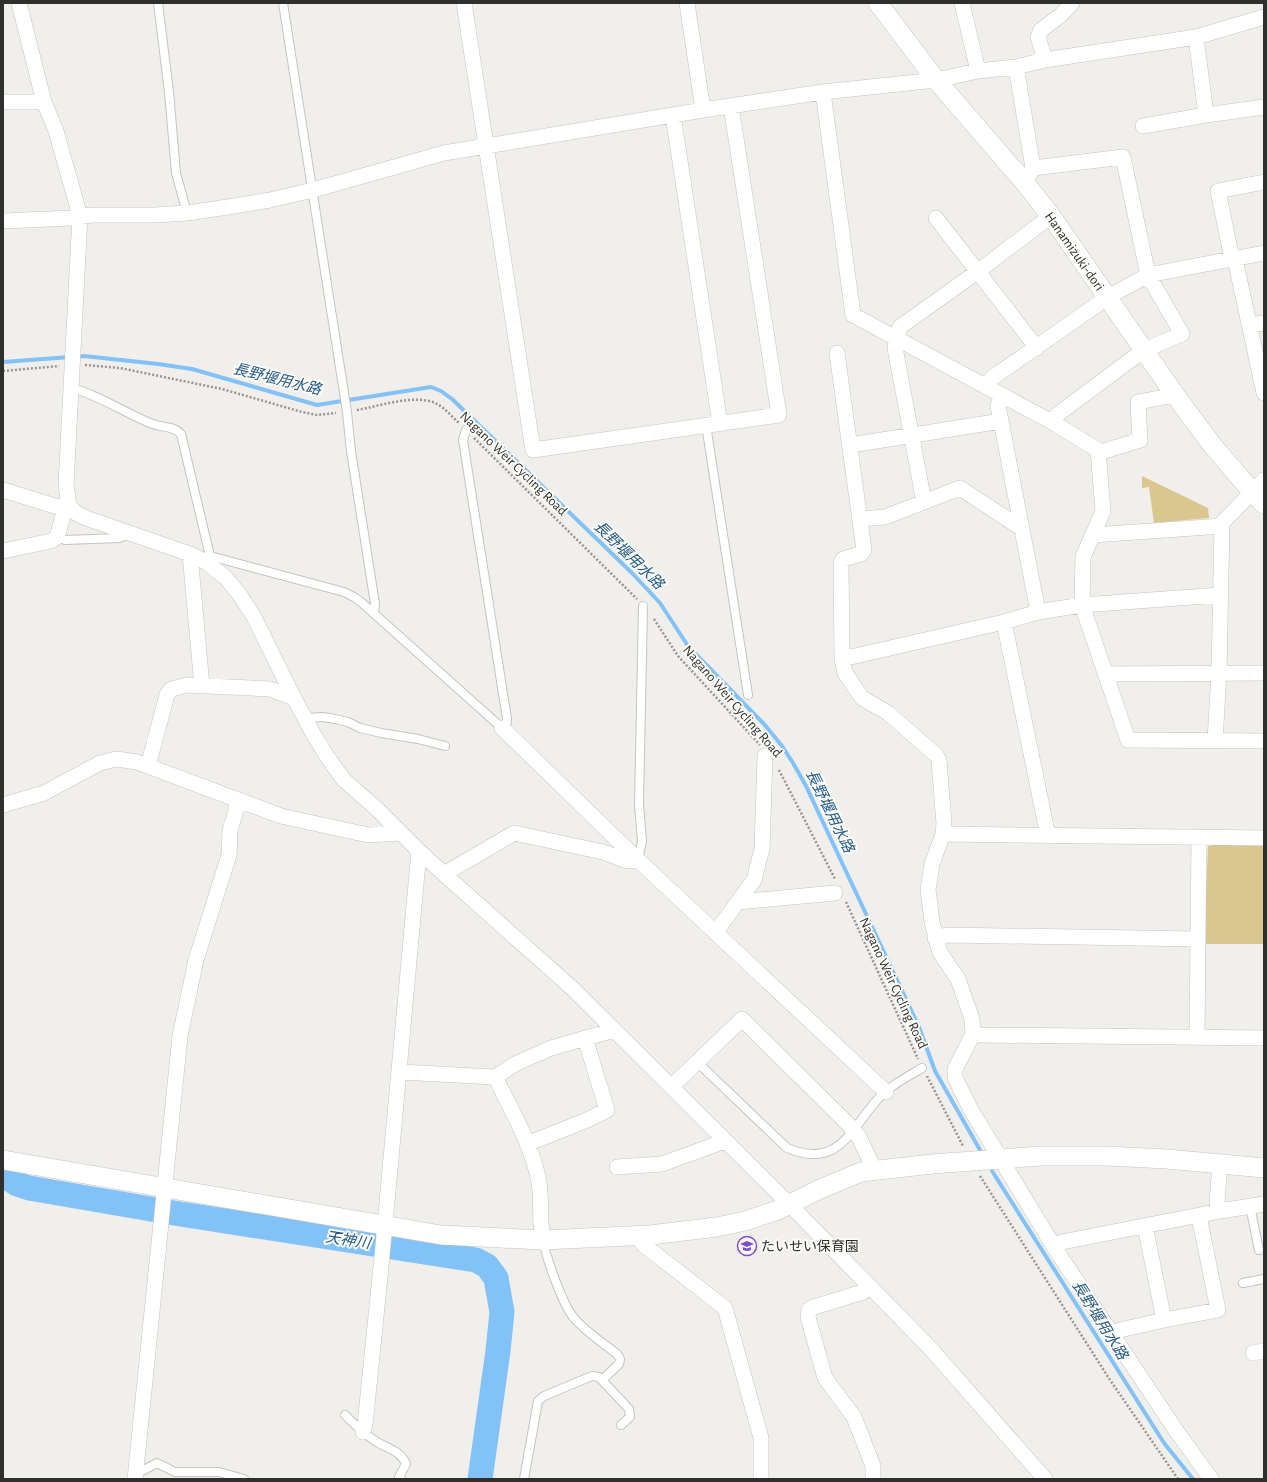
<svg xmlns="http://www.w3.org/2000/svg" width="1267" height="1482" font-family="'Alegreya Sans','Noto Sans JP',sans-serif">
<style>
.green{fill:#d9c78f}
.lines{fill:none;stroke-linecap:round;stroke-linejoin:round}
.stream{stroke:#83c2f7;stroke-width:4}
.river{stroke:#83c2f7;stroke-width:25}
.service-casing{stroke:#c5c4c0;stroke-width:10}
.minor-casing{stroke:#c5c4c0;stroke-width:16}
.tertiary-casing{stroke:#c5c4c0;stroke-width:20}
.path{stroke:#969592;stroke-width:2.5;stroke-dasharray:2 2;stroke-linecap:butt}
.service{stroke:#fff;stroke-width:8}
.minor{stroke:#fff;stroke-width:15}
.tertiary{stroke:#fff;stroke-width:19}
.labels{text-anchor:middle;stroke-width:4;stroke-linejoin:round;paint-order:stroke}
.street-label{font-size:14px;fill:#2f2f2d;stroke:#fdfcf9}
.poi-label{font-size:14px;fill:#2f2f2d;stroke:#fdfcf9;text-anchor:start}
.water-label{font-size:15px;font-style:italic;fill:#225b87;stroke:#fdfcf9}
</style>
<rect width="100%" height="100%" fill="#f0efeb"/>
<path class="green" d="M1142 476 1208 508 1209 518 1154 523 1149 487 1142 488Z
M1216 844H1264V944H1204L1208 846Z"/>
<g class="lines">
<path class="stream" d="M3 362 84 356 158 364 192 369 317 405 431 387 441 391 452 399 632 573 660 603 688 646 764 724 782 746 793 763 806 786 919 1027 935 1071 980 1150
M992 1171 1164 1443 1193 1479"/>
<path class="river" d="M9 1171 10 1179 17 1184 29 1188 174 1213 476 1260 487 1266 496 1278 502 1312 498 1351 480 1479"/>
<defs>
<path id="service" d="M158 3 169 92 176 173 187 213
M283 3 347 412 351 451 375 604 374 613
M71 388C99 395 123 412 150 423 160 428 173 425 181 434L210 556
M706 425 748 695
M466 430 463 440 507 719 506 732
M57 537 65 540 119 538 129 534
M206 562 210 556 344 592 354 597 361 602 502 728
M306 718 323 717 335 719 348 722 360 728 381 733 418 739 445 746
M638 860 642 841 639 804 643 606
M697 1062 787 1148C838 1169 849 1132 877 1100 889 1086 907 1077 922 1068
M1250 1206 1259 1250
M543 1240C546 1257 563 1306 574 1318 586 1332 603 1343 617 1354L620 1359 619 1364 602 1380
M1243 1283 1264 1279
M345 1415C354 1424 363 1433 374 1440 385 1448 401 1450 406 1464L399 1477 401 1479
M136 1474 157 1463 175 1472H219L244 1479
M524 1479 538 1401 544 1396 592 1376 599 1377 629 1409 630 1417 621 1425"/>
<path id="minor" d="M19 3 44 102 56 131 80 216 66 485 69 506 76 513 86 518 190 554 206 562 225 577 240 595 254 617 294 698 315 737 328 758 344 780 378 810 419 851 444 874 573 989 790 1205 930 1348 1045 1479
M464 3 533 450 779 415 731 106
M687 3 703 110
M962 3 978 71
M1196 37 1206 115 1264 107
M1045 60 1038 37 1041 30 1061 15 1072 3
M1016 67 1033 168 1028 177
M823 92 853 315 1052 422 1101 452 1140 440 1138 402 1175 395
M3 102H44
M673 115 720 424
M1143 126 1206 115
M1033 168 1123 157 1148 275 1182 334 1144 350 1058 414 1052 422
M936 218 1037 348
M3 221 71 218 91 215H155L187 213 228 207 270 200 313 190 444 153 703 110 823 92 936 80 978 71 1016 67 1045 60 1196 37 1264 17
M1232 259 1218 191 1264 182
M1235 259 1264 393
M1249 325 1264 323
M837 353 864 550 861 554 843 559 841 563 842 659 845 673 862 698 888 713 936 755 939 760 944 824 943 834 932 864 928 890 932 922 938 946 941 954 958 979 972 1019 973 1034 955 1069V1077L959 1086 971 1110 1054 1247 1175 1429 1211 1479
M985 386 992 378 1108 297 1148 275 1264 253
M1001 395 998 406 1001 421 1038 612
M851 445 1001 421
M1098 450 1103 511 1083 557 1082 605 1128 740 1264 741
M3 490 55 506 62 507 69 506
M924 502 895 348 896 338 900 327 977 272 1051 216
M860 519 885 517 960 488 1021 528
M1093 535 1222 526
M3 551 51 541 57 537 63 516 69 506
M190 554 202 686
M1004 622 1048 836
M842 659 1004 622 1038 612 1082 605 1220 595
M1105 674 1264 673
M502 728 638 860 886 1092
M1215 741 1219 673 1222 523 1264 480
M148 766 167 695 171 689 187 685 270 689 294 698
M3 805 44 793 100 763 116 759 137 762 281 816 368 835 401 833
M943 834 1264 838
M444 874 514 833 603 852 627 861 638 860
M738 902 835 893
M715 933 754 880 762 849 765 756
M935 938 947 935 1198 939
M973 1034 981 1035 1264 1038
M1197 1037 1199 837
M399 1072 495 1077 517 1063 551 1048 614 1030
M495 1077C512 1111 532 1145 539 1182 542 1202 539 1221 543 1240
M671 1087 742 1019 850 1126 859 1137 875 1171
M527 1144 587 1120 607 1110 585 1038
M617 1167 662 1164 725 1141
M1220 1211 1217 1202 1220 1164
M1145 1226 1164 1320
M636 1236 645 1246 725 1308 761 1438V1479
M1054 1247 1062 1242 1220 1211 1264 1204
M871 1287 863 1292 814 1307 809 1310 808 1317 825 1378 854 1417 873 1466V1479
M1112 1335 1120 1330 1164 1320 1218 1310 1199 1216
M1253 1353 1264 1351
M363 1432 365 1425 382 1257 419 851
M135 1479 180 1036 196 960 229 855 230 830 239 800"/>
<path id="tertiary" d="M878 3 936 80 1025 183 1051 216 1175 395 1213 446 1255 495 1264 504
M3 1160 441 1235 543 1240 650 1235 717 1227 745 1221 778 1210 818 1190 861 1172 932 1164 1041 1156H1107L1167 1159 1264 1168"/>
</defs>
<use href="#service" class="service-casing"/>
<use href="#minor" class="minor-casing"/>
<use href="#tertiary" class="tertiary-casing"/>
<path class="path" d="M85 365 120 368 222 389 302 412 317 415 336 413
M3 371 59 366
M357 410C380 406 417 393 437 404 445 408 452 417 459 423
M474 438 637 599
M654 619 678 656 760 745
M779 770 835 879
M846 902 918 1059
M927 1076 963 1146
M980 1176 1110 1380 1178 1479"/>
<use href="#service" class="service"/>
<use href="#minor" class="minor"/>
<use href="#tertiary" class="tertiary"/>
</g>
<defs>
<symbol id="school-ring" viewBox="-11 -11 22 22"><circle r="9.5" fill="#fdfcf9" stroke="#804fc7" stroke-width="1.5"/><path d="M0-5L7-2L0 1L-7-2ZM-4 1L0 2.5L4 1V4Q0 6-4 4Z" fill="#804fc7"/></symbol>
</defs>
<g fill-rule="evenodd">
<use href="#school-ring" x="736" y="1235" width="22" height="22"/>
</g>
<g class="labels">
<g class="street-label">
<text transform="translate(1075 251) rotate(55)" y="5">Hanamizuki-dori</text>
<text transform="translate(514 463) rotate(44)" y="5">Nagano Weir Cycling Road</text>
<text transform="translate(733 701) rotate(49)" y="5">Nagano Weir Cycling Road</text>
<text transform="translate(894 983) rotate(65)" y="5">Nagano Weir Cycling Road</text>
</g>
<g class="poi-label">
<text x="761" y="1251">たいせい保育園</text>
</g>
<g class="water-label">
<text transform="translate(277 379) rotate(14)" y="5">長野堰用水路</text>
<text transform="translate(629 555) rotate(44)" y="5">長野堰用水路</text>
<text transform="translate(830 811) rotate(64)" y="5">長野堰用水路</text>
<text transform="translate(348 1240) rotate(9)" y="5">天神川</text>
<text transform="translate(1100 1320) rotate(58)" y="5">長野堰用水路</text>
</g>
</g>
<rect width="1267" height="1482" fill="none" stroke="#2f2f2d" stroke-width="8"/>
</svg>
